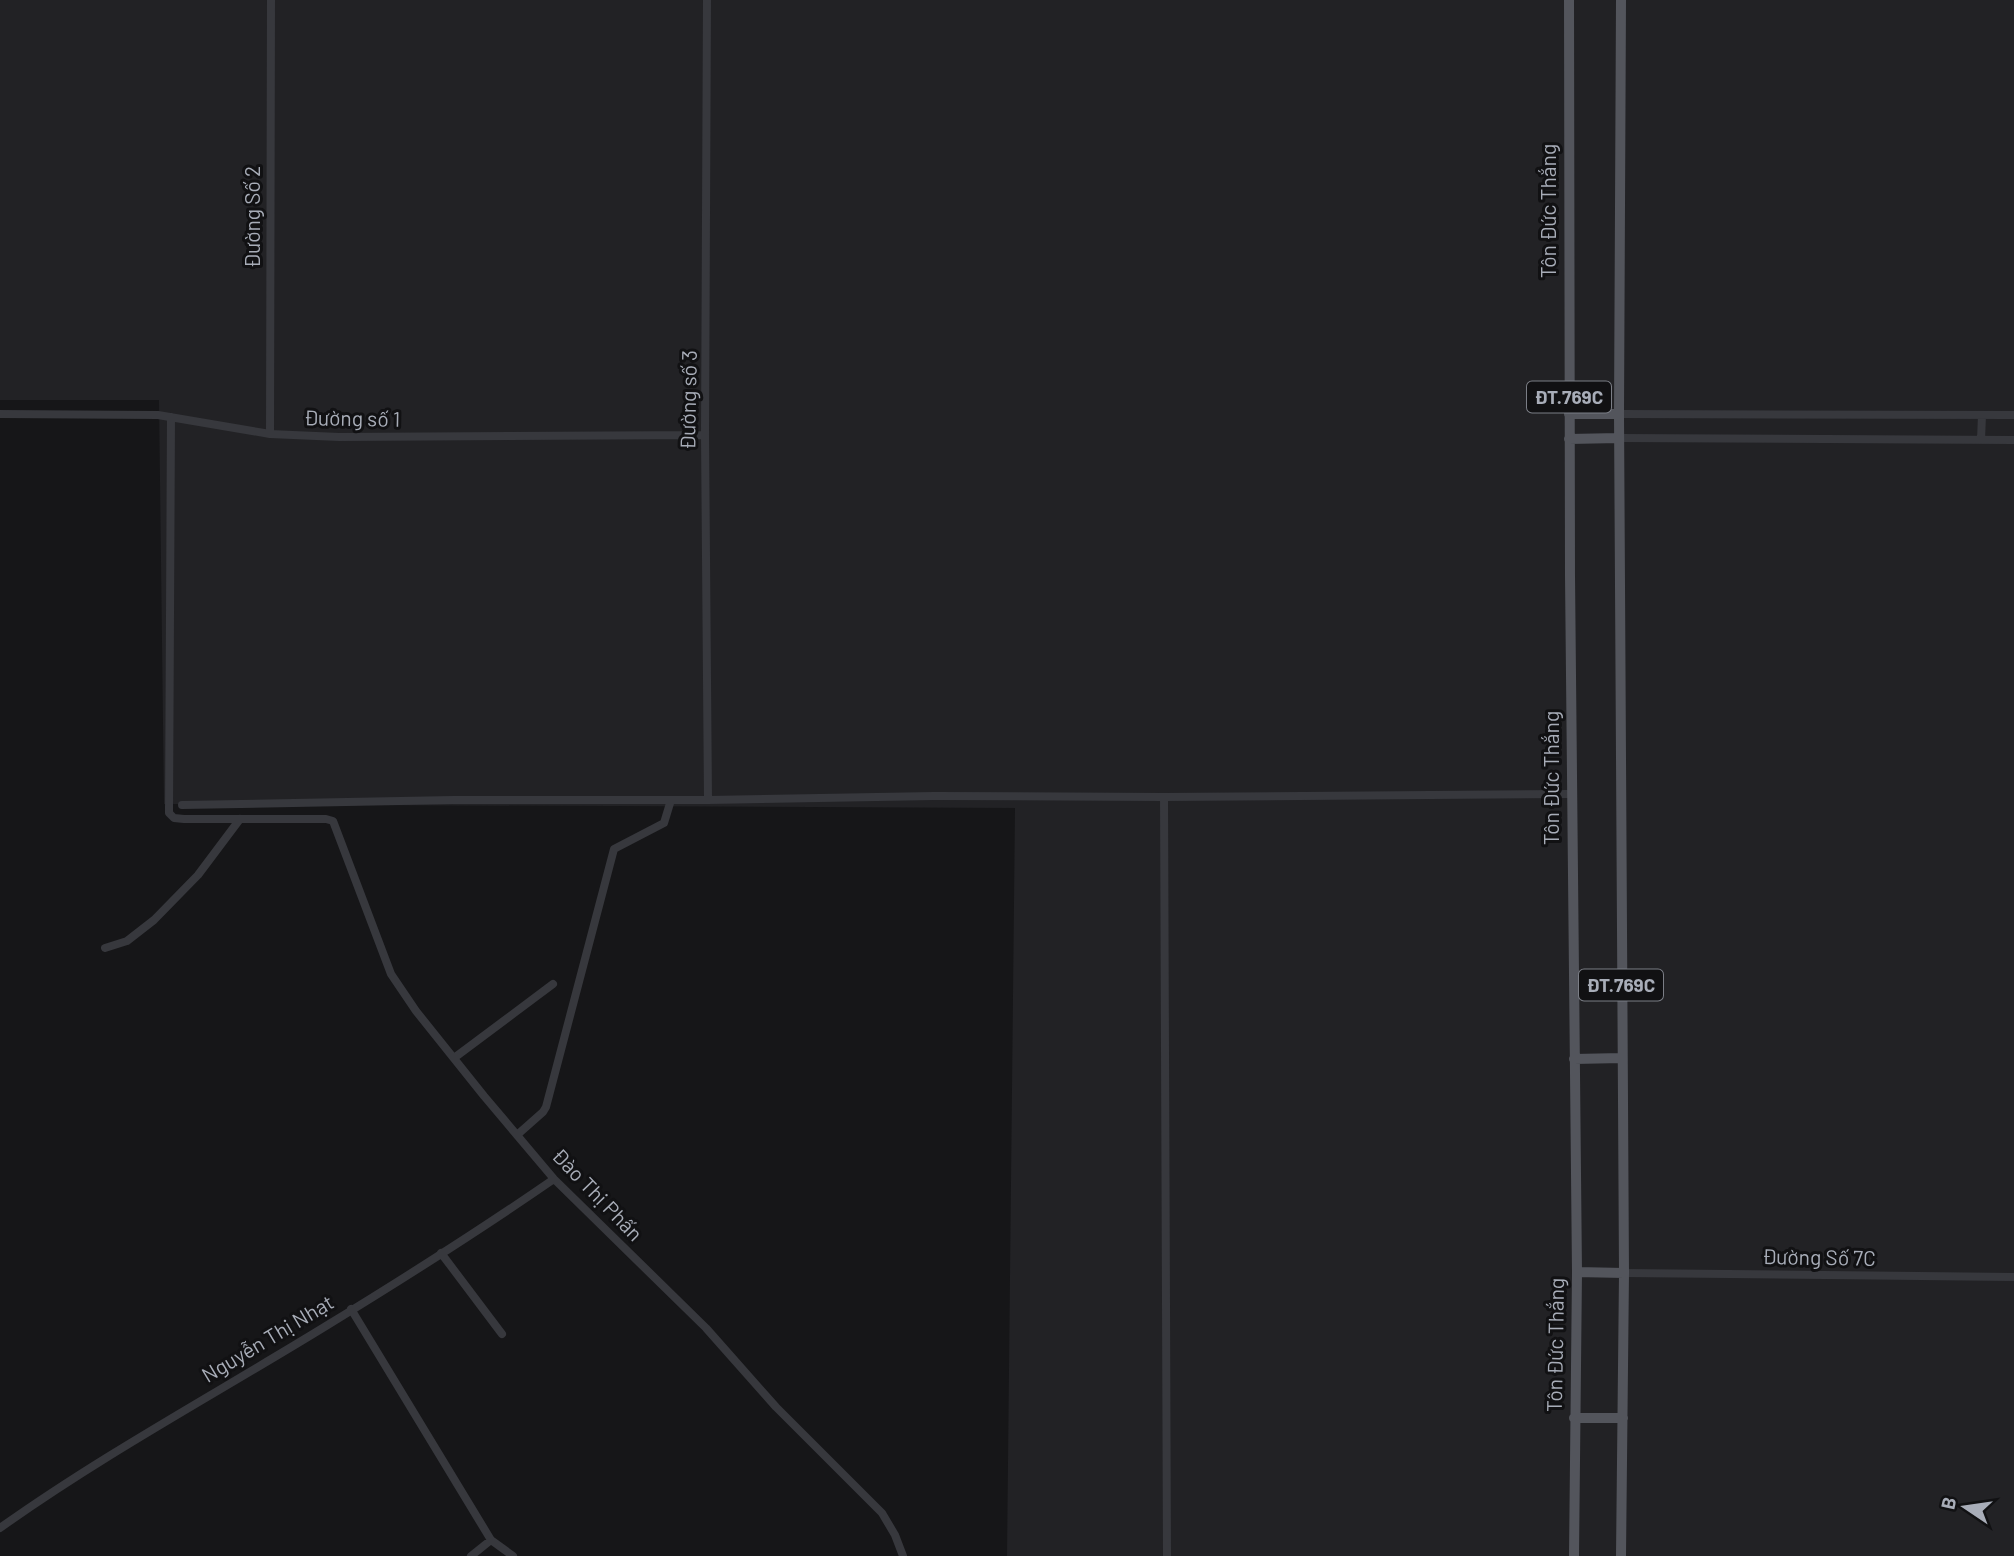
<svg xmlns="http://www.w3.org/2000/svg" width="2014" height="1556" font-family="Barlow,sans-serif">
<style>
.built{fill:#222225}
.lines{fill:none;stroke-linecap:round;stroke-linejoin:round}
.minor{stroke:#37383d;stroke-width:8}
.major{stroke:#53555c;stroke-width:10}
.labels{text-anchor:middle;stroke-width:6;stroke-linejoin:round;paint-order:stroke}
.shield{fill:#111113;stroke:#7b7e86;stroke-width:2}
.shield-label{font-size:19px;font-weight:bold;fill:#a8adb8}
.street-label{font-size:21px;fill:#a8adb8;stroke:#111113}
</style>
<rect width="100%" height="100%" fill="#161618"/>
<path class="built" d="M0 0H2014V1556H1007L1015 808 164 804 159 400H0Z"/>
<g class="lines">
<path class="minor" d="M707 0 705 435 708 800
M0 414 158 415 270 434 339 437 705 435
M1619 414 2014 415
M171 417 169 813 174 818 184 819H326L333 821 391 974 416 1011 484 1096 554 1179 706 1328 776 1407 882 1513 895 1535 903 1556
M270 434 271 0
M1619 438 2014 440
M1981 440 1982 415
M1164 797 1167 1556
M182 805 453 800H708L934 796 1164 797 1571 794
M105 948 127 941 154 920 198 875 240 819
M454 1058 553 984
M517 1135 543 1112 546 1107 614 849 664 823 671 800
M441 1253 502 1334
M1624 1273 2014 1277
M351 1309 491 1540 513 1556
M0 1528C104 1454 217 1393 326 1326 403 1279 480 1230 554 1179
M471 1556 491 1540"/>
<path class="major" d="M1569 0 1570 576 1577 1272 1574 1556
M1569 414H1619
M1569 439 1619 438
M1574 1059 1622 1058
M1577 1272 1624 1273
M1574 1418H1623
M1621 1556 1624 1273 1619 414 1621 0"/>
</g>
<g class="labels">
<g class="shield">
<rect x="1527" y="381.5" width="84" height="31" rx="5"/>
<rect x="1579" y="969.5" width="84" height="31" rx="5"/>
</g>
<g class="shield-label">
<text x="1569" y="404">ĐT.769C</text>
<text x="1621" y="992">ĐT.769C</text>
</g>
<g class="street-label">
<text transform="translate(1549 211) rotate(-90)" y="7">Tôn Đức Thắng</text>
<text transform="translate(253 217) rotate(-90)" y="7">Đường Số 2</text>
<text transform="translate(689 400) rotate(-89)" y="7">Đường số 3</text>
<text transform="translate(352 419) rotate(1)" y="7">Đường số 1</text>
<text transform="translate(1552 778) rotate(-90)" y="7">Tôn Đức Thắng</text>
<text transform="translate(597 1195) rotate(46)" y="7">Đào Thị Phấn</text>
<text transform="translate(1819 1258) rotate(1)" y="7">Đường Số 7C</text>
<text transform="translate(268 1339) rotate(-31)" y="7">Nguyễn Thị Nhạt</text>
<text transform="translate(1556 1345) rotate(-89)" y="7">Tôn Đức Thắng</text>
</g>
</g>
<g transform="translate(1965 1507) rotate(283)" stroke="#111113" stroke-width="5" paint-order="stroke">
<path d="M0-5L12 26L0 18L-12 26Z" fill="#a8adb8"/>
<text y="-10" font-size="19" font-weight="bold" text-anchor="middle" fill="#a8adb8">B</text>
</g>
</svg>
